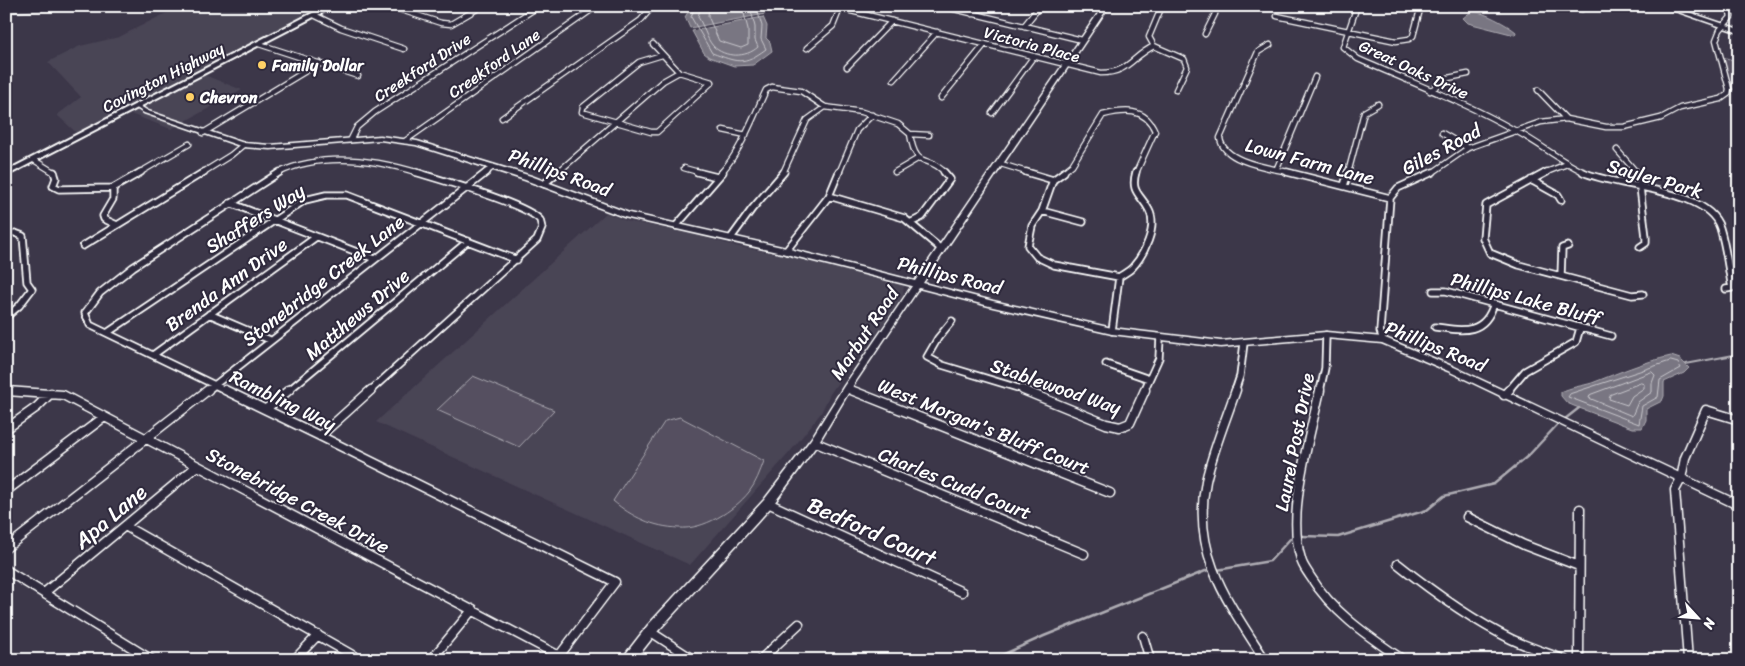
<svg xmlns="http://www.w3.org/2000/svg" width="1745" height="666" font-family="Sriracha,sans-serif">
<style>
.built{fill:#494455}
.green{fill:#555060;stroke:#aaa8b0}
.water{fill:#797682;stroke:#afadb4}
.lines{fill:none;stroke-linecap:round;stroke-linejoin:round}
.shore{stroke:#c9c8cd;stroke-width:1}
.stream-far2{stroke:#afadb4;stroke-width:1}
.stream-far1{stroke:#afadb4;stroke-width:2}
.stream{stroke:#afadb4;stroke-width:2.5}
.street-far2-casing{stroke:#fff;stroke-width:7}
.street-far1-casing{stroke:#fff;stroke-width:9}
.street-casing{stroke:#fff;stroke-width:11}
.secondary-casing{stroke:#fff;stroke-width:3}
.primary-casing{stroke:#fff;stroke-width:4}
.street-far2{stroke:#2f2a3d;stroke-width:4.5}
.street-far1{stroke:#2f2a3d;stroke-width:5.5}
.street{stroke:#2f2a3d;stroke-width:8}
.secondary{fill:#2f2a3d;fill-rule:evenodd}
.primary{fill:#2f2a3d;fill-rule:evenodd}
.poi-dot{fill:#ffd166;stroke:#2f2a3d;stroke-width:2}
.labels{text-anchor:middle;stroke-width:4;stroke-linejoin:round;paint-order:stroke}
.far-street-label{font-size:16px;fill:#fff;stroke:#2f2a3d}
.far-poi-label{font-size:16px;font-weight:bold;fill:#fff;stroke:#2f2a3d;text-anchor:start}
.street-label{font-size:19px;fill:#fff;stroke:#2f2a3d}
.near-street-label{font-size:22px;fill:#fff;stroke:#2f2a3d}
</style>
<rect width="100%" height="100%" fill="#3c3749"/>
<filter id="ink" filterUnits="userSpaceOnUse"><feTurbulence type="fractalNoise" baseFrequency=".02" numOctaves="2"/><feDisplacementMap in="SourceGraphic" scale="10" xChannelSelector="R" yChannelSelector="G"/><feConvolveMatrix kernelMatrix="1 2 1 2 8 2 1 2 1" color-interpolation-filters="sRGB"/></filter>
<g filter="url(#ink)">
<path class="built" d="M180 6H331L202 74 242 90 171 129 128 113 81 137 57 115 81 97 48 62 80 46 119 37Z
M606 213 627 221 690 233 735 246 794 257 904 285 903 295 873 339 863 346 830 394 821 413 790 452 690 565 376 422Z"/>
<path class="green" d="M1723 57 1739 62V90L1732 89Z
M473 376 554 410 519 447 437 410Z
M680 417 764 461C760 472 756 483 749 492 734 511 703 530 679 528 653 527 632 517 613 501L665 421Z"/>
<path class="water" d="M692 6H759L765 14 690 28 685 17Z
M1472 11C1482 11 1508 25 1516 32L1515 35 1468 23 1463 18Z
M763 17 767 26 766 38 770 42 772 51 753 65 734 66 709 57 704 53 692 31Z
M1671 356 1680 359 1689 368 1684 373 1664 382V396L1662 401 1646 409V420L1642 428H1632L1574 406 1567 403 1561 396V392C1571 387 1582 386 1592 383 1618 373 1643 362 1671 356Z"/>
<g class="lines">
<path class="shore" d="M695 6 691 17 712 53C737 62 743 66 766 49L761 39 762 26 756 6
M701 6 698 17C704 26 706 38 713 46 725 58 746 58 758 47L755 40V27L750 6
M709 6 708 16 719 41 741 48 748 45V29L742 6
M1671 361 1678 363 1681 368 1660 380 1658 397 1642 406 1639 424 1568 397 1570 394Z
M1652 372 1655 375 1652 383V392L1638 402 1632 416 1589 398 1590 395Z
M1641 383 1644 384V388L1632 396 1627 405 1609 399 1610 395Z"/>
<path class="stream-far2" d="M6 13 105 6"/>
<path class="stream-far1" d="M1686 364 1739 354"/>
<path class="stream" d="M1565 419 1579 408
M1301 536 1338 537 1427 510 1444 496 1494 484 1529 455 1558 424
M1217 570 1270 561 1290 539
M991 660 1044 636 1208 570"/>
<defs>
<path id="street-far2" d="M389 6 441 23 451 24 482 6
M942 6 1082 40
M1162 6 1149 37 1154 46 1184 59 1187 67 1176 90
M1357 6 1343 47 1358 59C1410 82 1465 102 1514 130 1539 143 1560 161 1586 173
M1571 6 1582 9
M839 8 1101 73C1129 73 1131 57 1154 46
M972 14 978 6
M314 15 341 28 404 49
M1277 16 1396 41 1409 39 1413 36 1421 6
M1024 26 1036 11
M1205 34 1215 14 1216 6
M259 44 358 76
M653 44 679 72 712 82 657 132H651L582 112 583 107 639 62 662 55
M1270 45 1258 52 1220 138C1223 163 1272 168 1292 173
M807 48 833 26 841 6
M847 67 892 21
M894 80 937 32
M772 87 801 91 825 107 862 112 898 124 910 134C916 172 928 153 945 173
M1538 90 1566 119
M1430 91 1448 78 1468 74
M941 98 985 44
M992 113 1034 56
M502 118 641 20 653 6
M723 130 746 135
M203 133 319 63
M1442 133 1468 148
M910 134 929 135
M351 139 357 127 375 112 539 6
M405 141 597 6
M1617 150 1637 173
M34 160 55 173
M1001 164 1030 173
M684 168 702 173
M1277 168 1315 77
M895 172 919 158
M139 173 189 144
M202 173 231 155 243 145
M278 173C322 152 374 159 419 173
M485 173 493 167
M557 173 663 81 679 72
M721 173C742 149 753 118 766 90L772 87
M783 173 807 120 825 107
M839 173 857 130 872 115
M1062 173 1072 165 1103 115C1124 110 1145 107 1155 131L1136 173
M1348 173 1364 112 1378 104
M1432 173 1468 148 1541 122 1566 119 1606 127H1624L1661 118 1680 108 1721 99 1728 94 1729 89 1716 40 1720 30 1731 17 1729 6
M1544 173 1567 164"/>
<path id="street-far1" d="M54 172 56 178 53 186 59 189 113 188V199L103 216 104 219 117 225
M697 172 717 177
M1026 172 1053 180
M1064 172 1053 180 1042 211 1032 226 1028 246 1037 257 1054 265 1119 277C1123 274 1128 272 1132 268 1144 255 1158 227 1149 210 1141 194 1130 193 1136 172
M1287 172 1390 198
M1547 172 1486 205 1483 238 1490 253 1519 265 1632 295 1643 294
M1583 172C1617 188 1708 188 1720 228 1726 247 1728 268 1732 288L1726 289
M1636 172 1639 179 1646 237V243L1640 247
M1531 180 1558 195 1561 200
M544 184 558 172
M1344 186 1348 172
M113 188 141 172
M829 196 904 218 941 249
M230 203 375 259
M1042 211 1083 222
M910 223 922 217 950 179 944 172
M676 226 723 172
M731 238 752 209 784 172
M83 246 204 172
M786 251 829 196 839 172
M1561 276 1562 248 1568 246
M1433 291H1446L1611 336
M209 314 270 340
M6 317 19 306 32 289 27 282 23 236 15 233
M952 321 938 338 927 357 942 365 1028 391
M1435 327C1463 331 1485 335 1494 303
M1112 331 1119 277
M107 333 305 200 326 195H347L517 260
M1383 340 1380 331 1390 198 1398 188 1433 172
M153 355 316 237
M1106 364 1149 379
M847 388 854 391
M207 391 487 172
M227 391 90 325 85 313 100 293 133 267 280 172
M288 391 468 241
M370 391 537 240 542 228 540 220C527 204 438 179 415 172
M1144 391 1159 358 1160 338
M1235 391 1240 376 1244 343
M1320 391 1325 368 1326 335
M1508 391 1525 371 1576 342 1580 328"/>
<path id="street" d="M225 390 320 436
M851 390 1110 493
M1023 390 1106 424 1120 427 1130 423 1145 390
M1236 390C1226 419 1213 450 1206 481 1191 554 1228 602 1265 660
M1320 390C1310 437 1286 513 1301 559 1302 565 1307 571 1310 576 1333 613 1368 636 1403 660
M7 391 63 395 567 660
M1504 395 1509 390
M266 409 289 390
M6 429 37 407 51 393
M320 436 615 582 556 660
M320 436 371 390
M814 442 1084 554
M6 491 103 418
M768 503 962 592
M1467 517 1524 545 1579 566
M125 526 361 660
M6 548 208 390
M1398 564C1433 592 1470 619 1511 639 1528 647 1547 653 1565 660
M6 570 152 660
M44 593 197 466
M651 632 694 660
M1143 636 1150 660
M294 660 318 635
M431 660 473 609
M760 660 799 624
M1579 660 1580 509
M1688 660 1675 490 1681 479 1685 458 1706 410 1739 420"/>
<path id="secondary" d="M1103 6H1109L923 283 993 301 1112 328 1221 341 1326 332 1383 337 1454 367 1739 501V510L1448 371 1382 343 1326 338 1221 347 1112 334 993 307 919 288 850 390 817 445 772 506 657 632 635 660H621L648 625 764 500 811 439 844 386 912 286 786 254 624 217 525 180 416 145 380 140 270 149 243 147 144 113 135 107 136 106H140L148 111 244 143 270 145 380 136 417 141 531 176 629 213 786 248 915 281Z
M1661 6H1671L1739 29V33Z"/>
<path id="primary" d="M326 6H335L6 176V171Z"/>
</defs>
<use href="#street-far2" class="street-far2-casing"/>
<use href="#street-far1" class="street-far1-casing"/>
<use href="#street" class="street-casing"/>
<use href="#secondary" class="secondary-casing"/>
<use href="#primary" class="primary-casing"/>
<use href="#street-far2" class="street-far2"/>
<use href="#street-far1" class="street-far1"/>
<use href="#street" class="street"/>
<use href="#secondary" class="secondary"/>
<use href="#primary" class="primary"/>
</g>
</g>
<g class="poi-dot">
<circle cx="262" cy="65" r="5"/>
<circle cx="190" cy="97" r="5"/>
</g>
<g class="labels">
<g class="far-street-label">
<text transform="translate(1032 44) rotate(15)" y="6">Victoria Place</text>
<text transform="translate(494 63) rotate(-35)" y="6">Creekford Lane</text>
<text transform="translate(422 67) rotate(-33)" y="6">Creekford Drive</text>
<text transform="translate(1414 69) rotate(25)" y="6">Great Oaks Drive</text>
<text transform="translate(163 77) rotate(-27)" y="6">Covington Highway</text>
</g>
<g class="far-poi-label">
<text x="272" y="71">Family Dollar</text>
<text x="200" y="103">Chevron</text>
</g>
<g class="street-label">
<text transform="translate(1441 149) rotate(-28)" y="7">Giles Road</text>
<text transform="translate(1310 161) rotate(15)" y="7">Lown Farm Lane</text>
<text transform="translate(560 172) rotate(20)" y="7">Phillips Road</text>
<text transform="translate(1655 178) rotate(16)" y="7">Sayler Park</text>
<text transform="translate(255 218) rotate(-32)" y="7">Shaffers Way</text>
<text transform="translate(950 275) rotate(14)" y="7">Phillips Road</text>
<text transform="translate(323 280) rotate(-38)" y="7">Stonebridge Creek Lane</text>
<text transform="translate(226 284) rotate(-36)" y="7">Brenda Ann Drive</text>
<text transform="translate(1526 298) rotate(15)" y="7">Phillips Lake Bluff</text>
<text transform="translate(357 314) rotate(-40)" y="7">Matthews Drive</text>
<text transform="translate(864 333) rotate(-56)" y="7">Marbut Road</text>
<text transform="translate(1436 346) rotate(22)" y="7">Phillips Road</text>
<text transform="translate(1056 386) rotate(19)" y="7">Stablewood Way</text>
<text transform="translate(283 400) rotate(26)" y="7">Rambling Way</text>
<text transform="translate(984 426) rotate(22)" y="7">West Morgan's Bluff Court</text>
<text transform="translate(1294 442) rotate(-79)" y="7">Laurel Post Drive</text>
<text transform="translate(955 483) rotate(22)" y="7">Charles Cudd Court</text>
<text transform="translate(298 500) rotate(28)" y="7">Stonebridge Creek Drive</text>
</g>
<g class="near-street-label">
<text transform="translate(110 516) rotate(-40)" y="8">Apa Lane</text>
<text transform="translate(872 531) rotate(24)" y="8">Bedford Court</text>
</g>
</g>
<rect width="1745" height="666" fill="none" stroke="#2f2a3d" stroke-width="25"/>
<rect x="12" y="12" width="1720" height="641" fill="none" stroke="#fff" stroke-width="2" filter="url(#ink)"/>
<g transform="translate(1698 618) rotate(116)" stroke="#2f2a3d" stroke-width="4" paint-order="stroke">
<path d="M0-4L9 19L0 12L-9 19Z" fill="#ffffff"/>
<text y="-8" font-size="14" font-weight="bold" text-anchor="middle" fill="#ffffff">N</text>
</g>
</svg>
